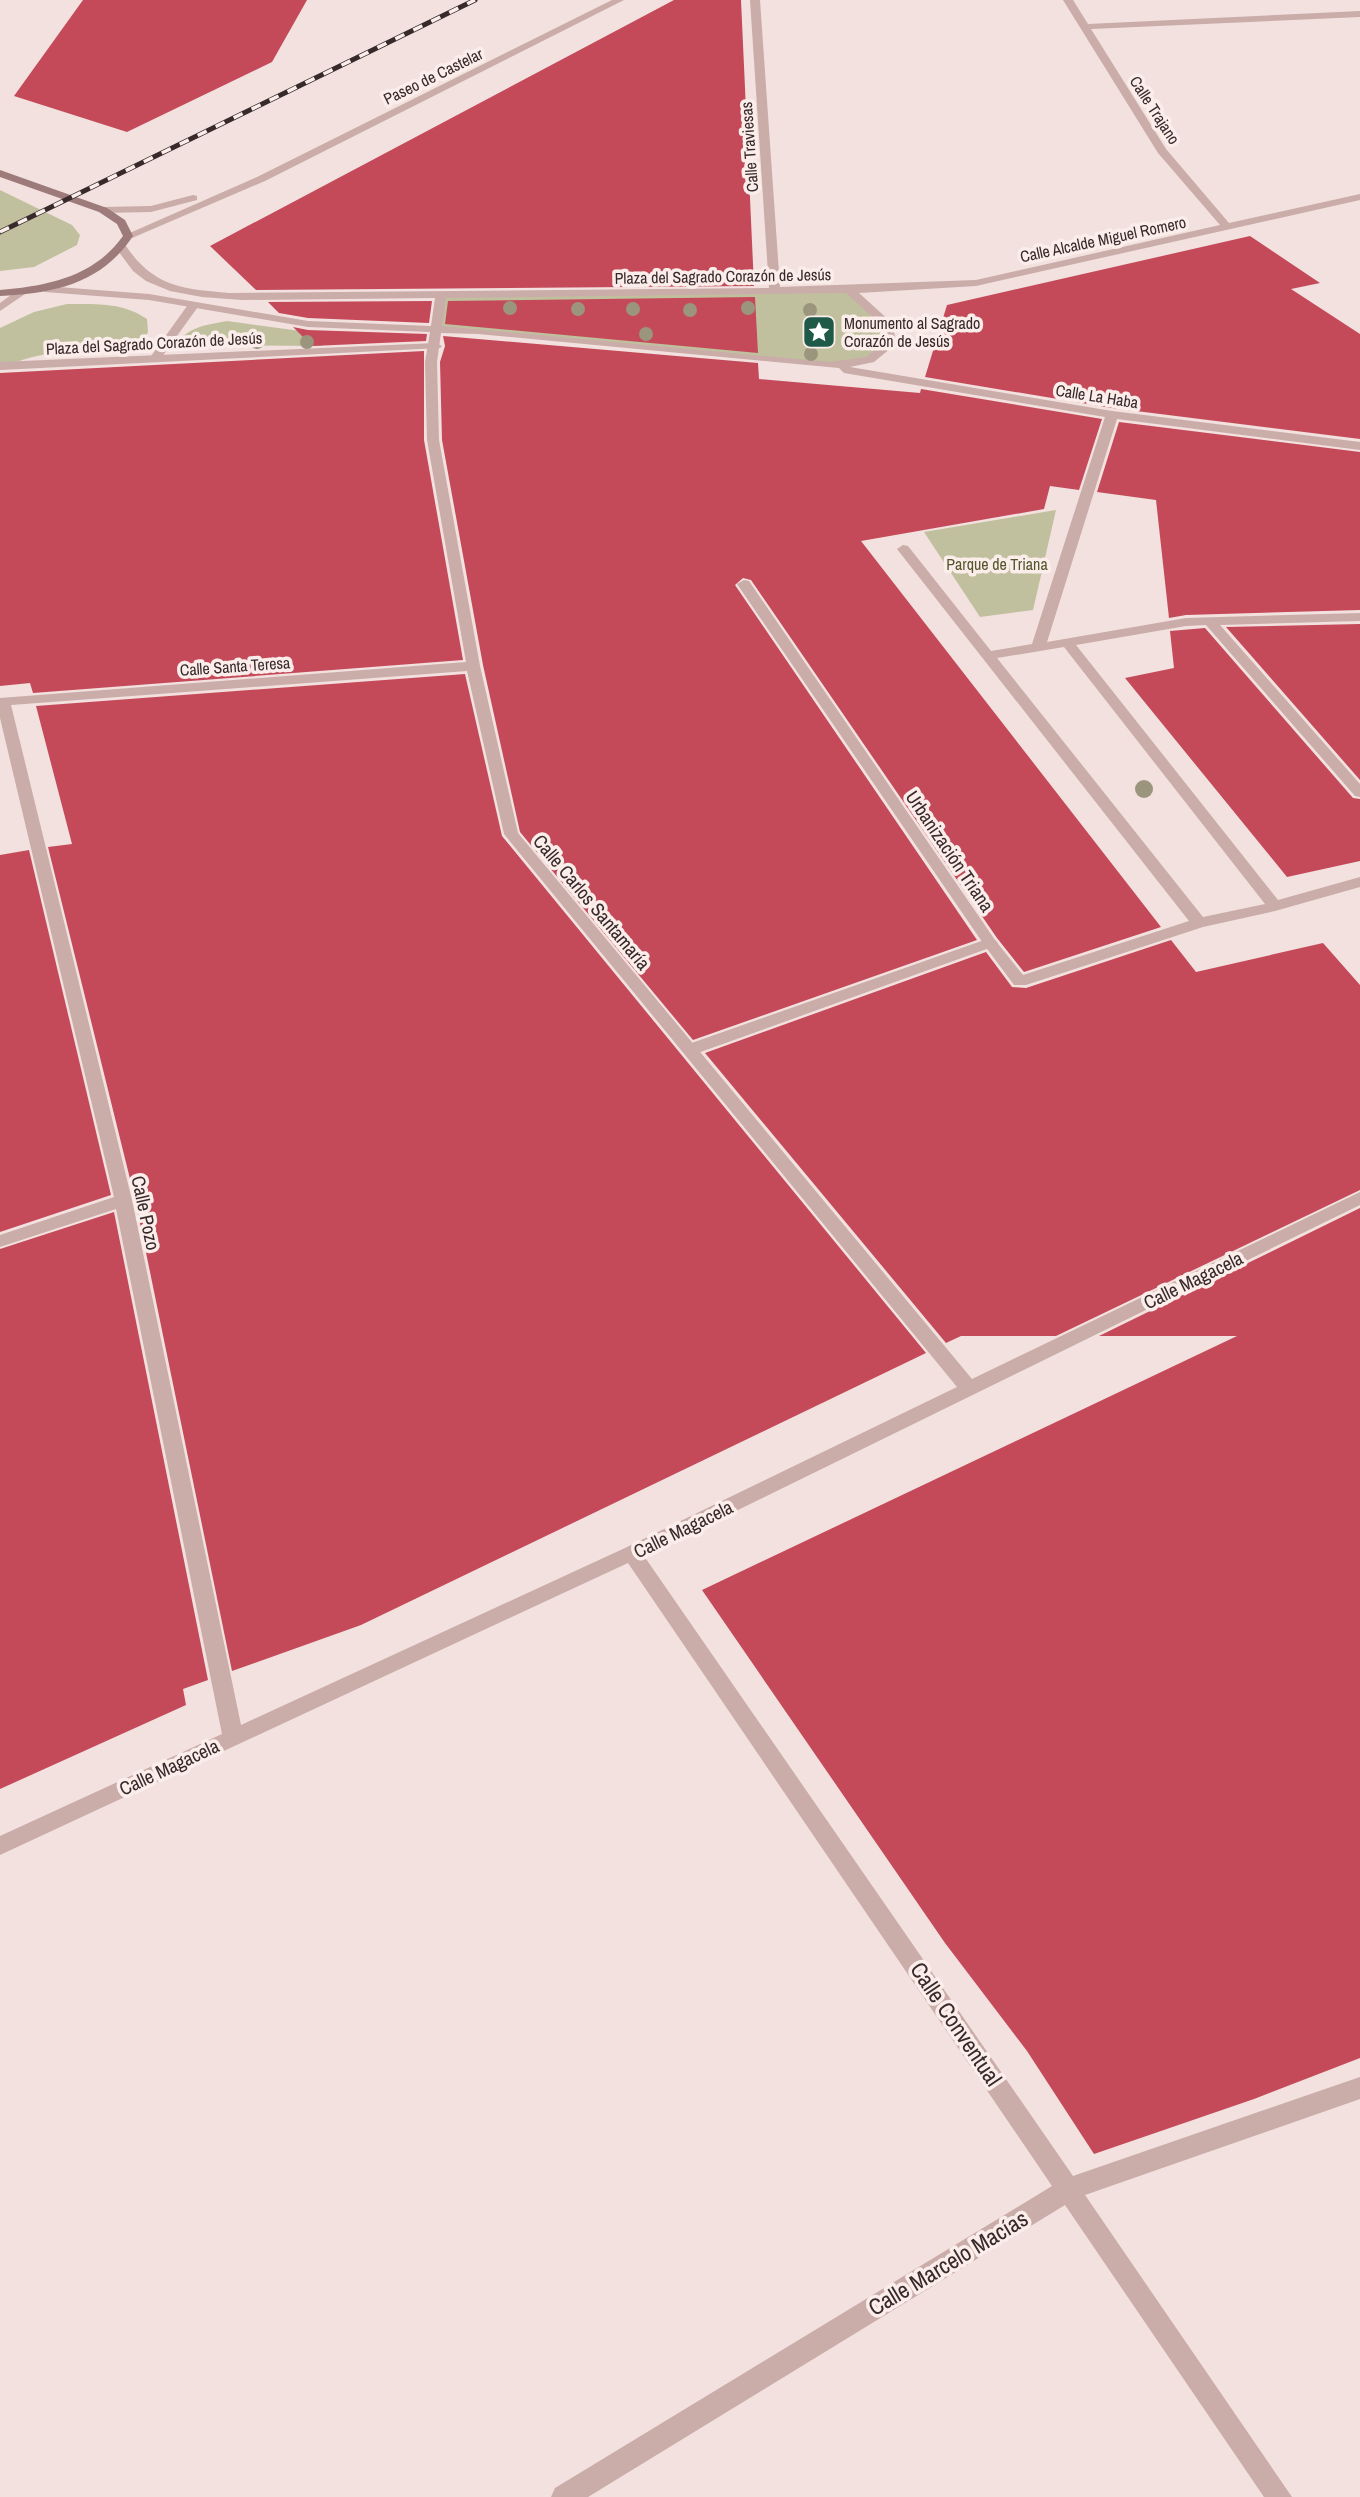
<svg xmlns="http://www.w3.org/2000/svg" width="1360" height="2497" font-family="'Archivo Narrow',sans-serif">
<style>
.green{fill:#c1c09e}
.building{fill:#c44a5a}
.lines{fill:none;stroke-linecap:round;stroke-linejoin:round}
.service{fill:#caaca9;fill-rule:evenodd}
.pedestrian{fill:#caaca9;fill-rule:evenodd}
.minor{fill:#caaca9;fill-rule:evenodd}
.tertiary{fill:#caaca9;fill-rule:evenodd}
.secondary{fill:#9e7b7b;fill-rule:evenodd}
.rail-casing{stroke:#38292a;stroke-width:5}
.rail{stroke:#faedea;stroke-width:3.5;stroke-dasharray:10;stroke-linecap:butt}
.tree{fill:#9c957d}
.labels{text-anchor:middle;stroke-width:7;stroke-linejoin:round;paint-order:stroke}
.far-street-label{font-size:16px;fill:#38292a;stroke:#faedea}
.far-poi-label{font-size:16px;fill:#38292a;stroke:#faedea;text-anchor:start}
.far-park-label{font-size:16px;fill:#56562d;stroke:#faedea}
.street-label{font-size:19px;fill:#38292a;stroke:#faedea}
.near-street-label{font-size:23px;fill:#38292a;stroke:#faedea}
</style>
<rect width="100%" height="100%" fill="#f2e1de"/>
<path class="green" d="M0 190 72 225 80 235 77 245 34 267 0 271Z
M849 290 887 324 891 343 870 360 830 366 436 329 441 295Z
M67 304C95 304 123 302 147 319L148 332 139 349C88 349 48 348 0 368V328L34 312Z
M227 321 323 334 322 346 174 345C189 327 205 325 227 321Z
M1056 510 1033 610 980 617 924 532Z"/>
<path class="building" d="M83 0H307L272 62 127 132 14 96Z
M674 0H741L754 286 256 290 210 246Z
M1250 236 1320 283 1291 289 1360 334V439L1112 408 925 377 947 305Z
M755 297 758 353 445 324 448 301Z
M432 301 429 323 308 318 279 313 268 302Z
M293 327 308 330 427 334 426 341 312 346Z
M443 336 758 363 759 379 920 393 921 389 1102 419 1079 490 1050 486 1044 509 861 541 1161 927 1024 972 997 938 751 580 743 578 735 585 977 940 693 1040 520 832 483 665 442 440 440 362 445 346Z
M424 351V440L463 660 33 693 30 683 0 686V373Z
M1119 422 1360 452V610L1186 615 1169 618 1156 500 1097 492Z
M1360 624V780L1226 627Z
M1205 628 1353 798 1360 799V861L1287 877 1125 678 1174 668 1170 631Z
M465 674 502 836 926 1353 361 1625 232 1671 135 1199 48 847 72 844 36 706Z
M29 850 111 1195 0 1232V855Z
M1171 940 1196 972 1323 943 1360 985V1190L1056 1336H961L946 1343 705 1053 986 952 1012 987 1026 988Z
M1360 1208V2058L1254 2099 1094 2154 1027 2051 945 1943 702 1590 1237 1336H1099Z
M114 1212 208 1680 183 1689 186 1705 0 1789V1249Z"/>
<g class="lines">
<path class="service" d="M190 302 200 304 159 361H151L149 359Z"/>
<path class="pedestrian" d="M436 343 442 346 440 348 0 370V362Z
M990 938 995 940 998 943 995 946 695 1054 689 1055 681 1050 683 1046Z"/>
<path class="minor" d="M750 0H760L780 287 976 280 1220 225 1158 153 1063 0H1073L1088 24 1360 11V17L1091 29 1166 149 1229 223 1360 194V200L976 286 859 293 891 322 897 343 874 362 850 367 1112 411 1360 442V450L1117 419 1047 642 1186 618 1360 613V621L1220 625 1360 784V797L1355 796 1206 625 1186 626 1076 645 1278 900 1360 877V887L1275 911 1203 927 1026 985H1014L985 946 737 584 744 580 749 581 995 940 1023 975 1189 921 897 549 903 545 908 546 991 651 1032 644 1105 417 844 373 839 368 478 334 441 333 437 362 439 440 480 666 518 833 972 1379 1360 1192V1205L644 1556 1073 2176 1360 2077V2099L1085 2195 1292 2497H1264L1065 2205 588 2497H551L555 2488 1052 2186 628 1563 0 1855V1836L222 1734 116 1209 0 1247V1235L114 1197 0 718V698L466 662 427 440 425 362 430 332 308 327 149 300 45 292 39 289 45 286 149 294 308 321 431 326 435 298 242 300 202 297 170 291 146 281 133 271 116 248 122 245 126 246C154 287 182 289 229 293L769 288ZM846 293 881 325 885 342 866 357 830 362 442 326 446 298ZM1064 647 1265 904 1203 917 997 658ZM467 671 504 834 957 1387 625 1548 241 1725 132 1200 11 705Z"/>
<path class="tertiary" d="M612 0H624L265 181 132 238 123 236 257 177Z
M193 195 197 196V200L151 212 103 213 98 210 103 207 151 206Z
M18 290 28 292 0 311V303Z"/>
<path class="secondary" d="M0 170 107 208 125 220 133 236C101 284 55 293 0 296V290C47 286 94 277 123 236L117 224 99 212 0 177Z"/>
<defs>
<path id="rail" d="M0 232 475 0"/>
</defs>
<use href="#rail" class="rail-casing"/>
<use href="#rail" class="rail"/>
</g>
<g class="tree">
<circle cx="510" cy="308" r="7"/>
<circle cx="748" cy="308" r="7"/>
<circle cx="578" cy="309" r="7"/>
<circle cx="633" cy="309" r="7"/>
<circle cx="690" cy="310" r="7"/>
<circle cx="810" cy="310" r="7"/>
<circle cx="646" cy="334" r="7"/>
<circle cx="257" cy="342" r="7"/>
<circle cx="307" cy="342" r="7"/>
<circle cx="196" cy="343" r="7"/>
<circle cx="811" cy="354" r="7"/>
<circle cx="1144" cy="789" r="9"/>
</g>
<defs>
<symbol id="sight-square" viewBox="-11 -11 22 22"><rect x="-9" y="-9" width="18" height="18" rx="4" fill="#1f5947" stroke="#faedea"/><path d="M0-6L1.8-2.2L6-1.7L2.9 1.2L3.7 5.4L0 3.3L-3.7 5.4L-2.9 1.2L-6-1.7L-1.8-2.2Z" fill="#fff"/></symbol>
</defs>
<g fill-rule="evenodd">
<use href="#sight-square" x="800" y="313" width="38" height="38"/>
</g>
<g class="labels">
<g class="far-street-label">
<text transform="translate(433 76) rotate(-26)" y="6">Paseo de Castelar</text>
<text transform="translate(1155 110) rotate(57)" y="6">Calle Trajano</text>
<text transform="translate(749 147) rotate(-94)" y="6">Calle Traviesas</text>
<text transform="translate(1103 239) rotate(-12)" y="6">Calle Alcalde Miguel Romero</text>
<text transform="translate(723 276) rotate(-1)" y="6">Plaza del Sagrado Corazón de Jesús</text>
<text transform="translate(154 343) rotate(-3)" y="6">Plaza del Sagrado Corazón de Jesús</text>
<text transform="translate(1097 396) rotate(9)" y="6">Calle La Haba</text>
<text transform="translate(235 666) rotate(-4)" y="6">Calle Santa Teresa</text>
</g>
<g class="far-poi-label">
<text x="844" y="329">Monumento al Sagrado<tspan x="844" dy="18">Corazón de Jesús</tspan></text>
</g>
<g class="far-park-label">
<text x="997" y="570">Parque de Triana</text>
</g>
<g class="street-label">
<text transform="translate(950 851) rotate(56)" y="7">Urbanización Triana</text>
<text transform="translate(592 902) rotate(50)" y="7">Calle Carlos Santamaría</text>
<text transform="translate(146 1213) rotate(78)" y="7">Calle Pozo</text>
<text transform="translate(1193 1280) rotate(-26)" y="7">Calle Magacela</text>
<text transform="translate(683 1529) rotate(-26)" y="7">Calle Magacela</text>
<text transform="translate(169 1767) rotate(-25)" y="7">Calle Magacela</text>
</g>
<g class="near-street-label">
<text transform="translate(956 2024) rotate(56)" y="8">Calle Conventual</text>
<text transform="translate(948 2263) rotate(-31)" y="8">Calle Marcelo Macías</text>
</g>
</g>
</svg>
